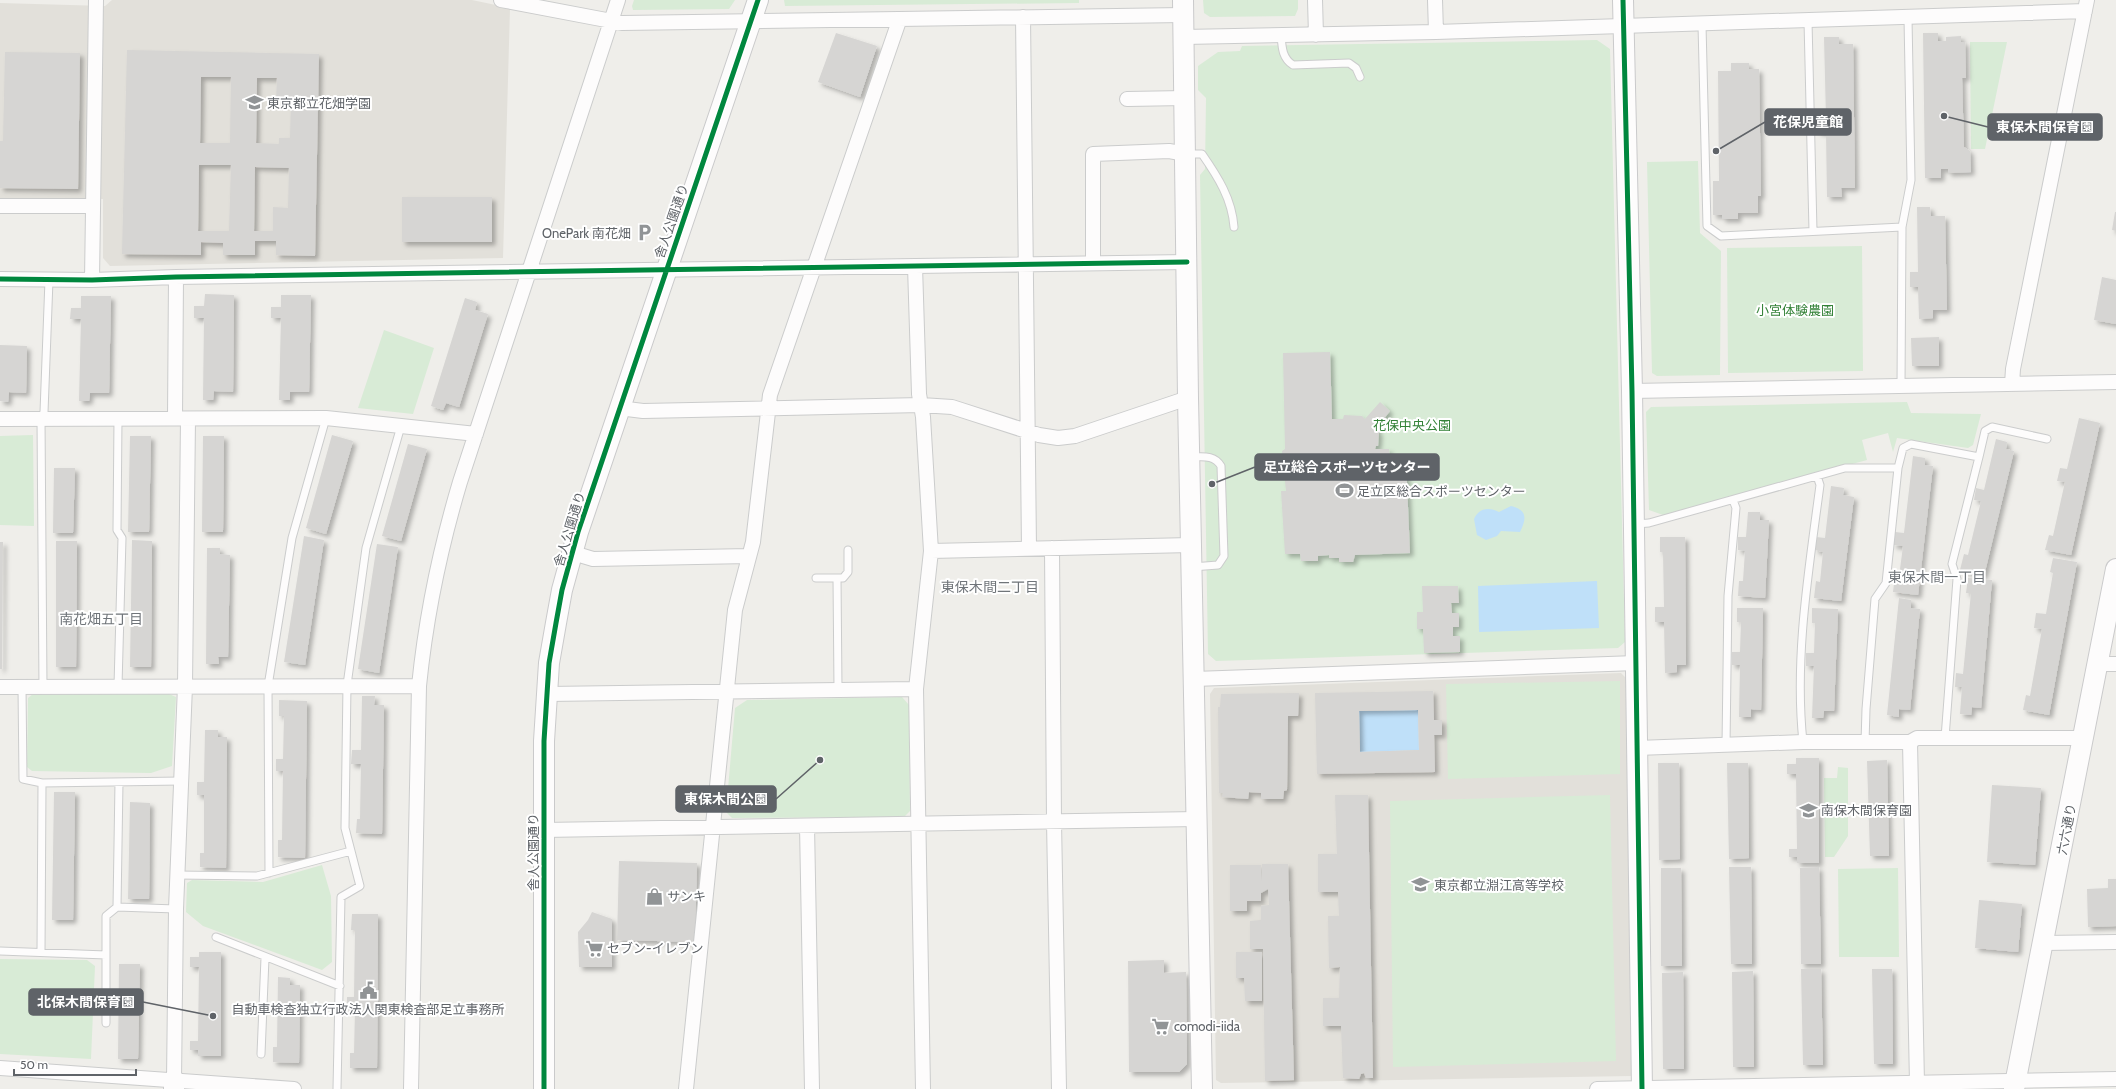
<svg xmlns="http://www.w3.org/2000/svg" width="2116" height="1089" font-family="Cabin,'Noto Sans JP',sans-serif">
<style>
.education{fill:#e2e0da}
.green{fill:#d8ebd6}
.water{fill:#bfe0f9}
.building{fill:#d6d5d3;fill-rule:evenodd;filter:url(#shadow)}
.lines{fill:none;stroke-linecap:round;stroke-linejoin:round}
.lane-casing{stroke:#cbcccc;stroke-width:9}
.street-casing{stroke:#cbcccc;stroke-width:16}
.secondary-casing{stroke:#cacacb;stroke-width:22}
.lane{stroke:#fdfcfc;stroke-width:7}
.street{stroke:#fdfcfc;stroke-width:14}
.secondary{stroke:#fdfcfc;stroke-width:20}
.cycleway-casing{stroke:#fff;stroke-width:8}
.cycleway{stroke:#00873e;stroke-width:5}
.labels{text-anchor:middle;stroke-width:4;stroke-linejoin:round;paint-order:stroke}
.poi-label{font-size:13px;fill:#5f6368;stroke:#fff;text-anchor:start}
.street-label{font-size:13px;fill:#5f6368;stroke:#fff}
.park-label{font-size:13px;fill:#348238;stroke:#fff}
.neighbourhood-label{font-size:14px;fill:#70757a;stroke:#fff}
.leader{fill:none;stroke:#5f6368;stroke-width:1.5}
.callout-dot{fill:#5f6368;stroke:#fff;stroke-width:1.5}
.callout{fill:#5f6368;stroke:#5f6368;stroke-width:1.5}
.callout-label{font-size:14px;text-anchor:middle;font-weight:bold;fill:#fff}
</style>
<defs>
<filter id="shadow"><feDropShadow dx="3.5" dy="3.5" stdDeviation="2" flood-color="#0004"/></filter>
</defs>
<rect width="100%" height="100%" fill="#efeeea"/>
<path class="education" d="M112 0H472L510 8 503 258 110 266 103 258V199L0 198V3L105 6Z
M1621 673 1626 678 1632 1076 1221 1083 1216 1080 1210 694 1214 688Z"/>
<path class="green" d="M634 0H735L729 9 633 10 632 6Z
M784 0H1079V3L785 6Z
M1203 0H1298V9L1295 16 1210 17 1204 13Z
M1597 40 1610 49 1625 642 1618 648 1216 661 1208 654 1200 175 1205 169 1206 98 1198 90V66L1218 52 1240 51 1242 46Z
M1970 42H2007L1985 149H1971Z
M1698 161 1700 233 1721 251 1720 375 1657 376 1652 373 1647 162Z
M1862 246 1863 371 1728 373 1727 248Z
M384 330 434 348 413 414 358 408Z
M1907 402 1911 413 1981 414 1973 445 1968 448 1897 438 1893 452 1888 433 1862 440 1867 460 1663 515 1649 510 1646 412 1651 407Z
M33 435 34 526 0 525V436Z
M1620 681V774L1448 779 1446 684Z
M33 694H169L176 697 172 766 151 773 32 771 27 767 28 698Z
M902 697 909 705 910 811 904 817 732 818 726 812 735 708 747 700Z
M1838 767 1848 768V836L1834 857H1825L1824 778H1837Z
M1610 795 1616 1061 1393 1067 1390 801Z
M322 865 331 896 332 962 322 970 203 926 186 912 187 883 192 880 263 882Z
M1898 868 1899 957H1839L1838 869Z
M0 959 87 960 95 966 91 1059 0 1054Z"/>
<path class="water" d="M1511 506C1527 510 1527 518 1520 532L1501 531 1497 536 1486 540 1477 535 1474 519C1479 508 1489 507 1499 512Z
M1597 581 1599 628 1479 632 1478 586Z
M1418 710 1419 750 1360 752 1359 711Z"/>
<path class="building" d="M836 33 877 46 860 97 818 82Z
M1923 33H1938V41H1946V37L1961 36V42H1965L1966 78H1962L1964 147 1970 151 1971 172 1948 173V169H1941V178H1925Z
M1824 37H1839V44H1853L1855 188H1841L1842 197H1827L1826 132H1818V118H1826Z
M127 50 319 54 315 256 276 255V241H255V255H223V243L201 242V255L122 254ZM201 77H231L230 143H200ZM257 78H277L276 102H291L290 138H279V144L256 143ZM199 165H231L229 231H198ZM255 167 289 168 288 208 273 207V231H254Z
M5 52 80 53 78 189 0 188V141H3Z
M1731 63H1749V69H1759L1761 196H1758V213H1738V219H1722V215H1713V181H1719L1718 71H1731Z
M402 197H492V242H402Z
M1917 207H1930L1931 216H1945L1947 310H1933V318L1919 319 1918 287H1910V272H1918Z
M2115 212H2116V231L2112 230Z
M2102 277 2116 280V324L2094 320Z
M205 294 234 295 233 392 214 391 213 400H203L204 318H194V306H204Z
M281 295H311L309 392H290V400H279L281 318H271V307H281Z
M81 296H111L109 393H90L89 401H79L81 319H70L71 308H81Z
M465 298 477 302 475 310 488 314 459 407 446 403 443 410 431 406Z
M1939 337V366H1912L1911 338Z
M0 345 27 346 26 393 9 392 8 402 0 401Z
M1330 352 1332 419H1343L1344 415 1362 416 1365 419 1380 402 1390 411 1376 429 1379 432 1378 446H1376L1375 449H1389L1390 460H1406L1410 553 1355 555 1353 562H1339V558H1329V555L1318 556V561H1301L1300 554H1285L1281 491H1286L1282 451 1285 449 1283 353Z
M2079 418 2100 423 2071 555 2045 550 2049 535 2053 536 2065 482 2057 481 2060 468 2067 469Z
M332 435 353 441 326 534 306 528Z
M130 436H151L149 532H128Z
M203 436H224L223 532H202Z
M1996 439 2007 442 2006 449 2014 451 1984 576 1960 570 1964 554 1968 555 1981 501 1974 500 1976 488 1984 490Z
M408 444 427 449 401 541 382 536Z
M1913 456 1925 458V465L1933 466 1918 595 1893 592 1895 576 1899 577 1903 546 1893 545 1895 532 1904 533Z
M54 468H75L73 533H53Z
M1831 486 1844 488 1843 495 1854 497 1841 601 1814 598 1816 581 1820 582 1823 552 1815 550 1816 537 1825 538Z
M1748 512H1760V520H1769L1765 598 1738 596 1739 581H1743L1745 551 1738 550V537H1746Z
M304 536 324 540 305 665 284 662Z
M1660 537H1685L1686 665H1677V672L1665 673 1664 622H1655V607H1664L1663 552H1660Z
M132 540 152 541 151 667H130Z
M56 541H77L76 667H56Z
M0 542H3L2 669H0Z
M377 544 398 547 379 673 358 669Z
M207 548H220V554L230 555 228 657H218L219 664H206Z
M2053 558 2077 562 2049 715 2023 710 2026 695 2030 696 2042 629 2034 628 2036 613 2046 614 2053 573 2050 572Z
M1968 578 1992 580 1981 708 1972 707 1971 715 1960 714 1962 687H1955L1956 673 1963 674 1971 593H1966Z
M1422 586H1458L1459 603H1451L1452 613H1459V627H1453V636H1460V652L1424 653 1423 629H1417V612H1423Z
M1899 598 1911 600V608L1920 609 1910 710 1899 709V717L1887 715Z
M1737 608H1763L1761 710 1751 709V717H1739L1740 665H1732V652H1740L1741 622H1737Z
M1812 608 1838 609 1834 711H1824L1823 718H1812L1814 666H1806V653H1814L1815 623H1812Z
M1433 691 1434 720H1442V735H1434L1435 772 1317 774 1315 693ZM1418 710 1419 750 1360 752 1359 711Z
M1299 693 1298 716H1288L1287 790 1284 791 1283 799H1261V793L1249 792 1248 799 1222 797 1223 793H1219L1218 707H1220L1221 694Z
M362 696H375L374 705H384L382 834 356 833 357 819H360L361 764H351L352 750H361Z
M279 700 307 701 305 858 278 857V840H282L283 771H276V759H283L284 716H279Z
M205 730H218V737H227L226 868 200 867V853H204V795H197V782H204Z
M1796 758H1819V863H1797V857H1789V849H1797L1796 774H1787V764H1796Z
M1887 760 1889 856H1870L1867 761Z
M1658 763H1679L1680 859 1659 860Z
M1727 763H1748L1749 858 1729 859Z
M1992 785 2041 788 2035 865 1987 862Z
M54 792H75L73 920H52Z
M1335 795H1368L1373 1078H1366L1364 1073 1361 1074 1359 1079 1343 1078 1341 1026H1323V998H1339L1340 967 1329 968 1328 916H1339L1338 892H1318V854H1337Z
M130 802 150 803 149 899H128Z
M619 861 697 863 695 942 617 940Z
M1262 864H1288L1294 1080 1265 1081 1263 949H1250V921L1261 920V906L1269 905 1268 889 1261 893V901H1247V911H1230V865H1261L1262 881Z
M1729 867H1751L1752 964H1731Z
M1819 867 1821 964H1801L1800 868Z
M1661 868H1681L1682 966H1661Z
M2108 879H2116V926L2088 927 2087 889 2108 888Z
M1979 900 2022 904 2018 952 1975 948Z
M592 912 612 919V967H579L578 932 588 920Z
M352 914H378L377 1068H350V1053H354L355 1010H347V997H354L355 930H351Z
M199 952H221V1056H198V1050H190V1041H198L199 967H190V957H199Z
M1236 952H1262V1001H1245L1244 978H1236Z
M1164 960V973L1186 972 1187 1064 1179 1072H1129L1128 961Z
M119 964H140L138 1059H118Z
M1801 969H1821L1823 1065H1803Z
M1872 969H1892L1893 1064H1874Z
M1753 971 1754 1067H1733L1732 972Z
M1683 972 1684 1069H1663L1662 973Z
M278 977 290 978V985H300L299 1063 273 1062V1047H277Z"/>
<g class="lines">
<defs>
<path id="lane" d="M1808 21 1813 231
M1702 25 1707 226 1721 236 1902 227
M1281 35C1282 47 1282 58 1293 65L1349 63 1356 68 1360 77
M1186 154H1202C1218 177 1232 199 1234 227
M1901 387 1902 227 1911 180 1908 18
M1189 457C1202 457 1214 454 1221 466L1224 556 1218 565 1192 567
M1636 524 1649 523 1845 468H1898L1903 448 1911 444 1979 457 1985 431 1992 427 2047 439
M816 578H843L848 572V550
M837 578 838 689
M118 686 122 538 117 530 118 419
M22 687 23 779 42 783 181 781
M43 687 41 419 44 412 49 280
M1945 738 1957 579 1952 564 1979 457
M1803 742C1794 657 1809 569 1820 485L1817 476
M1865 743 1866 709 1875 599 1886 583 1898 468
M1726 745 1728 596 1736 508 1733 500
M269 873 268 686 292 538 326 418
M177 875 257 876 351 851
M117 907 119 782
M216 937 340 986
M0 951 106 955
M41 952 42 783
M106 1023V916L117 907 176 909
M261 1054 265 958
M337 1089 341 897 360 886 345 828 347 685 366 548 401 426"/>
<path id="street" d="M501 0 622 23 1183 15
M1315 0 1316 35
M1435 0 1436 32
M1023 17 1029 548
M1184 37 1436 32 2085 11
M1127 99 1185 98
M0 206H92
M1093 263V154L1169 151 1186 154
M915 266 919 394 923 417 931 551 916 689 923 1089
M0 279 92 280 176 277 1187 262
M92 280 96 0
M2012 384 2013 369 2087 0
M1632 391 2116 382
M619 408 643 411 921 405 952 407 1039 435 1058 438 1075 436 1188 398
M175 418 176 277
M0 419 326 418 476 434
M1052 548 1054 822 1059 1089
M931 551 1191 545
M573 553 593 559 749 556
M2098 664H2116
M1194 679 1636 663
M0 687 419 686
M548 694 916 689
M1910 742 1917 1083
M1637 748 1803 742H1910L1917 738H2083
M807 826 812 1089
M544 830 1197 819
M2044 943 2116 942
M0 1068 294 1089
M174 1080 176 909 185 686 188 419
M411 1089 419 686C426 616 440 549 460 482L618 0
M686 1089 735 610 753 542 770 395 899 21
M1597 1089 2116 1079"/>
<path id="secondary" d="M1183 0 1188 398 1202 1089
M1623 0 1632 391 1642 1089
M174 1089V1080
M544 1089V741L549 663 556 623 562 590 578 532 758 0
M2014 1089 2116 569"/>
</defs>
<use href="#lane" class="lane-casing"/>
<use href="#street" class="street-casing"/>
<use href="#secondary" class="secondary-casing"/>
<use href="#lane" class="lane"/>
<use href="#street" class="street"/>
<use href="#secondary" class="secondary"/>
<defs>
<path id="cycleway" d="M1623 0 1632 391 1642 1089
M0 279 92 280 176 277 1187 262
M544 1089V741L549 663 556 623 562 590 578 532 758 0"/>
</defs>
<use href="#cycleway" class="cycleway-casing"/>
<use href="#cycleway" class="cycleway"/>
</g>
<defs>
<symbol id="school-bare" viewBox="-9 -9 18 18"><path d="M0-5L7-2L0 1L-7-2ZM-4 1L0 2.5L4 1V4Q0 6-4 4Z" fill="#919496" stroke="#fff" stroke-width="2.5" paint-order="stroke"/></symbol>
<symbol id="parking-bare" viewBox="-9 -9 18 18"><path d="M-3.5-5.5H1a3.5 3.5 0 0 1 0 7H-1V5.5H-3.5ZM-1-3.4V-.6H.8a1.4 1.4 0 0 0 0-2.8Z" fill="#919496" stroke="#fff" stroke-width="2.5" paint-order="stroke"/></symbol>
<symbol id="stadium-bare" viewBox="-9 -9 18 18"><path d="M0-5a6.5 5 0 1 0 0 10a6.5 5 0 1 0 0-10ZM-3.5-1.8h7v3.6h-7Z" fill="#919496" stroke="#fff" stroke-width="2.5" paint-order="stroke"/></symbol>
<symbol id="shop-bare" viewBox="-9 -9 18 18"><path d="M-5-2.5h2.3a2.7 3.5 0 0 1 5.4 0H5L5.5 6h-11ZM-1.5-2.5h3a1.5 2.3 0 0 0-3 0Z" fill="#919496" stroke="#fff" stroke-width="2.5" paint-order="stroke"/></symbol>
<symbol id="supermarket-bare" viewBox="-9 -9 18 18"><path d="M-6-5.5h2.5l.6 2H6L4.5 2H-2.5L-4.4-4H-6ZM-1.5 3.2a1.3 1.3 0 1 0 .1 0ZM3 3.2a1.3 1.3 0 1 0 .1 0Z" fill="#919496" stroke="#fff" stroke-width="2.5" paint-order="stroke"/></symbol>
<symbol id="civic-bare" viewBox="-9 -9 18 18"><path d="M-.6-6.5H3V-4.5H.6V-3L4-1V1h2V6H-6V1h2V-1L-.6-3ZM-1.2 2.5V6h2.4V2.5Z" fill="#919496" stroke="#fff" stroke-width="2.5" paint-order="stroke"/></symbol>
</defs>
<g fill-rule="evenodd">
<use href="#school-bare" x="242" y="90" width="25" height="25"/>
<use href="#parking-bare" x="632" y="220" width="25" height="25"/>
<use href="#stadium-bare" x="1332" y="478" width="25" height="25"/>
<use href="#school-bare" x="1796" y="798" width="25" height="25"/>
<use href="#school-bare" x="1408" y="872" width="25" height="25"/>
<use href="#shop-bare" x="642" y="884" width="25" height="25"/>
<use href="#supermarket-bare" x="582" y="936" width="25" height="25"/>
<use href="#civic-bare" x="356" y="978" width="25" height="25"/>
<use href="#supermarket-bare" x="1148" y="1014" width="25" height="25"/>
</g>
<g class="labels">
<g class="poi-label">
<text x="267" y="108">東京都立花畑学園</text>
<text x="631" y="238" text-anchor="end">OnePark 南花畑</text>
<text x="1357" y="496">足立区総合スポーツセンター</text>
<text x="1821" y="815">南保木間保育園</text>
<text x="1434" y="890">東京都立淵江高等学校</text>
<text x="667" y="901">サンキ</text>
<text x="607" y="953">セブン-イレブン</text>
<text x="368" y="1014" text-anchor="middle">自動車検査独立行政法人関東検査部足立事務所</text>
<text x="1174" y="1031">comodi-iida</text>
</g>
<g class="street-label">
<text transform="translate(671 221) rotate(-71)" y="5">舎人公園通り</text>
<text transform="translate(569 529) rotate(-73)" y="5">舎人公園通り</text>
<text transform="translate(2066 829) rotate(-79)" y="5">六六通り</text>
<text transform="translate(533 852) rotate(-90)" y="5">舎人公園通り</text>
</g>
<g class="park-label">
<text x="1795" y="315">小宮体験農園</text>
<text x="1412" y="430">花保中央公園</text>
</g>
<g class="neighbourhood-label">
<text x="1937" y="582">東保木間一丁目</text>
<text x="990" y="592">東保木間二丁目</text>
<text x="101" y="624">南花畑五丁目</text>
</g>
</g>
<path class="leader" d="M1716 151L1765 122M1944 116L1988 127M1212 484L1255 467M820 760L776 799M213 1016L143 1002"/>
<g class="callout-dot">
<circle cx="1716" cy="151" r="4"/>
<circle cx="1944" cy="116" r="4"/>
<circle cx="1212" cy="484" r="4"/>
<circle cx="820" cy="760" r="4"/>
<circle cx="213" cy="1016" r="4"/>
</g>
<g class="callout">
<rect x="1765" y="109" width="86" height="26" rx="4"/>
<rect x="1988" y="114" width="114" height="26" rx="4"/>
<rect x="1255" y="454" width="184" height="26" rx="4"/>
<rect x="676" y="786" width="100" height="26" rx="4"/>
<rect x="29" y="989" width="114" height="26" rx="4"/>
</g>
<g class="callout-label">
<text x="1808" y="127">花保児童館</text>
<text x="2045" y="132">東保木間保育園</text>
<text x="1347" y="472">足立総合スポーツセンター</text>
<text x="726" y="804">東保木間公園</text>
<text x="86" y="1007">北保木間保育園</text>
</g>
<path d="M14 1069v6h122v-6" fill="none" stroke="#5f6368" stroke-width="2"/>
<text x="20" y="1069" font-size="12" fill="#5f6368" stroke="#ffffff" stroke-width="3" paint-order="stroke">50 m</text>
</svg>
